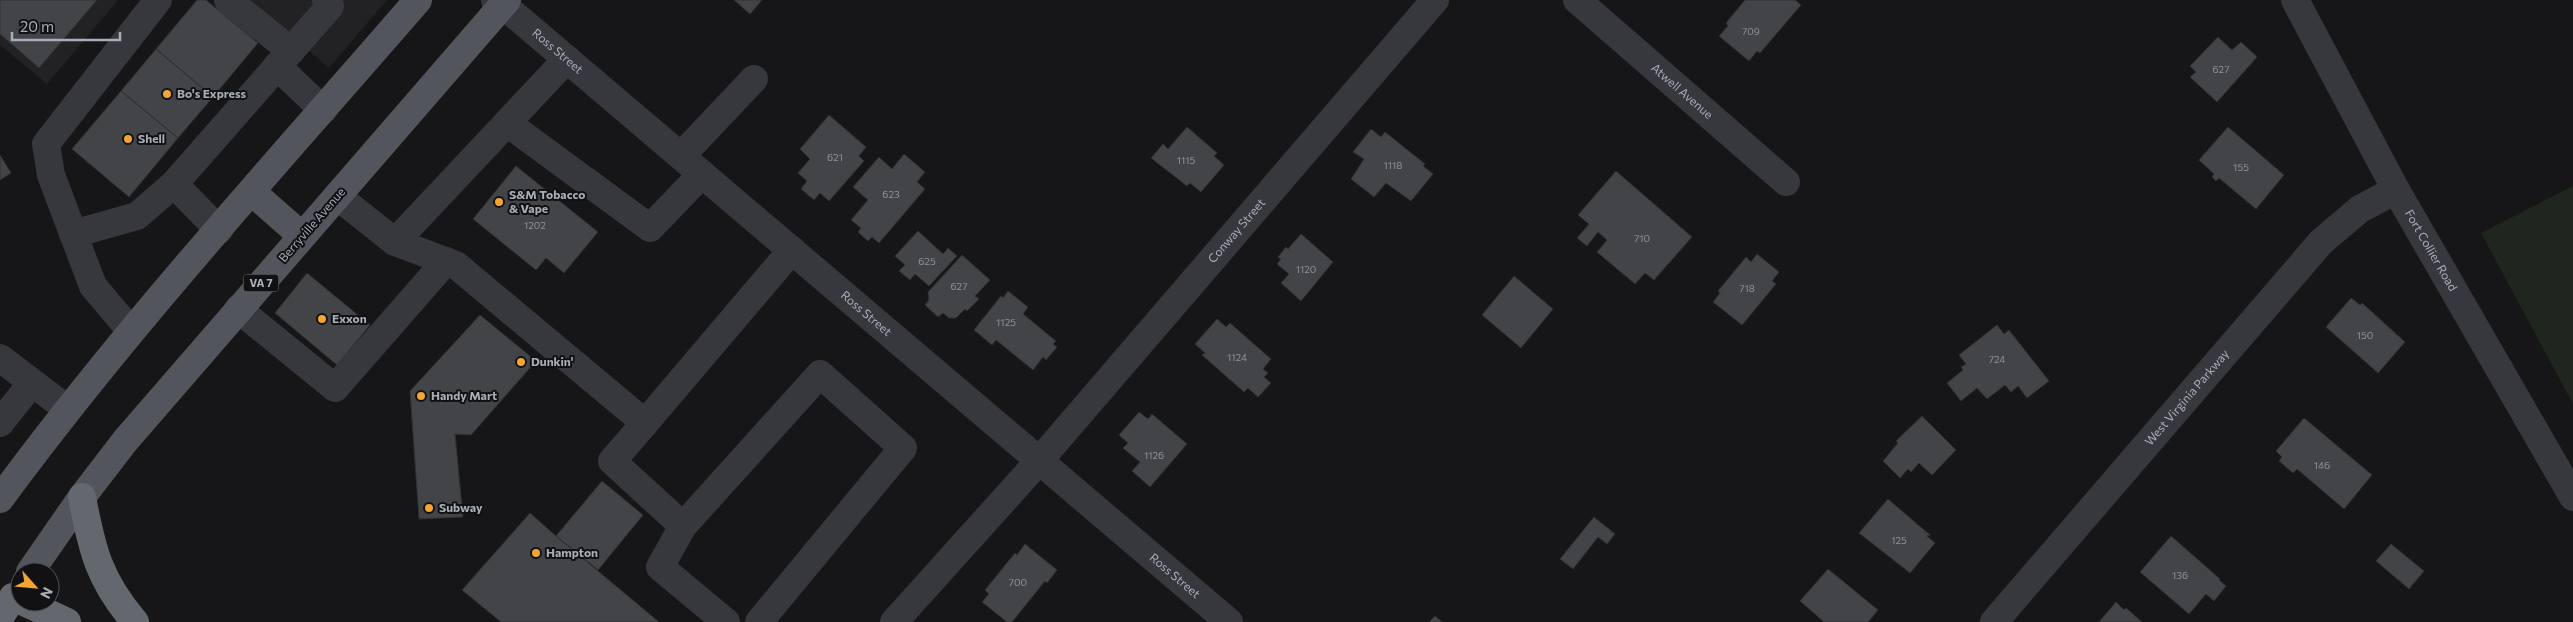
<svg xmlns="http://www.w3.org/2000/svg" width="2573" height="622" font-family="Commissioner,sans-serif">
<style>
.built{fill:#222225}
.green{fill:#1e261e}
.building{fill:#424448;stroke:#303034}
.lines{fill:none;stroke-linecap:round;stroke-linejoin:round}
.minor{stroke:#37383d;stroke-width:28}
.major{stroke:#53555c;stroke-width:28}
.highway{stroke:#63676e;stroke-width:28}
.poi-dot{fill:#f3a533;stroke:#111113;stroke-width:2}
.labels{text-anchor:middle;stroke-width:4;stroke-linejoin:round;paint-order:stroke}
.number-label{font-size:10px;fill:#8e949c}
.shield{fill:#111113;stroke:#7b7f86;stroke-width:1}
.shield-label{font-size:11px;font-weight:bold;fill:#a8aeb8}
.street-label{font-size:12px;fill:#a8aeb8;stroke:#111113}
.poi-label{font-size:12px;font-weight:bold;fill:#a8aeb8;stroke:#111113;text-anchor:start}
</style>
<rect width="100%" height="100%" fill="#161618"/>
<path class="built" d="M0 0H118L47 84 0 45Z
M250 0H387L329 68Z"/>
<path class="green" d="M2573 186V404L2481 233Z"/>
<path class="building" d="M0 0H97L39 68 0 34Z
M197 0H206L258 43 213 97 156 49Z
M734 0H762L750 14Z
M1745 0H1795L1801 5 1760 53 1757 51 1749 61 1719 36 1728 26 1726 23Z
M2218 37 2232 50 2241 42 2257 57 2217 102 2190 77 2196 72 2190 66Z
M156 49 213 97 178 138 121 91Z
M121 91 178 138 129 197 72 149Z
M829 115 866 147 859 156 864 161 829 201 820 193 814 200 801 189 807 181 798 173 810 159 800 149Z
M1187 127 1217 153 1214 156 1224 165 1201 192 1190 183 1187 186 1151 158 1163 144 1168 149Z
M2228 127 2284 175 2256 209 2219 178 2216 181 2212 177 2214 174 2199 160Z
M1371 129 1381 137 1385 132 1425 164 1423 166 1433 174 1411 201 1386 183 1374 197 1351 179 1364 159 1353 152Z
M904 154 925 172 917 182 925 189 879 243 872 237 868 241 858 232 861 228 851 220 868 200 853 187 879 157 892 169Z
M0 155 11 173 0 180Z
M516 166 598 232 564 273 546 258 536 270 473 219Z
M1616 171 1692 237 1654 280 1645 273 1635 284 1597 252 1607 240 1598 232 1587 246 1577 238 1589 224 1578 215Z
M918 231 943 254 948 248 957 256 929 286 915 274 910 280 899 271 905 265 895 256Z
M1301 234 1333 262 1301 301 1281 283 1289 274 1277 264 1281 259 1278 257 1286 247 1288 249Z
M1757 254 1779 272 1772 281 1776 284 1742 325 1713 302 1720 293 1718 291 1746 257 1751 262Z
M962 255 990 280 975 296 979 299 967 311 965 309 956 318H949L943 313 938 317 925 305 929 300 928 292Z
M307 273 370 325 337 365 275 313Z
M1514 276 1553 309 1521 348 1482 315Z
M1008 291 1028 307 1023 314 1056 341 1053 344 1057 347 1046 360 1043 357 1033 370 996 340 992 345 974 330 1001 296 1003 298Z
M2351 298 2360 305 2362 303 2405 342 2378 373 2326 327Z
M480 315 536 361 471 435 455 434 463 517 419 519 410 391Z
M1217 319 1226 327 1230 323 1271 359 1263 369 1268 373 1264 377 1271 383 1258 397 1248 388 1244 392 1202 355 1205 353 1195 344Z
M1997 325 2004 334 2009 330 2049 381 2027 398 2018 386 2011 392 2005 385 1987 399 1977 388 1961 401 1947 383 1963 370 1961 367 1966 364 1959 355Z
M1139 412 1148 419 1152 414 1187 444 1150 487 1132 471 1140 462 1123 448 1128 443 1119 435Z
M1922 416 1956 450 1932 475 1919 463 1911 472 1908 469 1900 478 1883 461 1898 443 1896 441Z
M2304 418 2372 475 2344 509 2297 469 2293 473 2279 461 2282 457 2276 451Z
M602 481 643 515 598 570 556 536Z
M1888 499 1930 535 1927 536 1935 543 1910 573 1859 533Z
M530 513 556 536 659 622H501L462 590Z
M1594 517 1615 534 1607 544 1598 537 1573 569 1560 559Z
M2171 536 2220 579 2219 580 2226 586 2214 601 2206 594 2189 614 2140 572Z
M1025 544 1057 570 1047 583 1045 581 1012 622H1007L982 602 989 594 985 590 1015 553 1017 555Z
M2391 544 2424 571 2409 589 2376 561Z
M1828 569 1878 610 1868 622H1824L1800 601Z
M2116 602 2124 610 2126 608 2142 622H2099Z
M1435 616 1442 622H1429Z"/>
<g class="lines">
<g class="minor">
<path d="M228 0 291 51"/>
<path id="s1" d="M495 0 503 5 1229 622"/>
<path id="s2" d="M1577 0 1786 182"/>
<path id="s3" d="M2295 0 2396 190 2573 497"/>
<path d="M277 66 323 110"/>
<path d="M507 123 650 228 702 174"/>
<path d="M681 156 754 79"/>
<path d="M337 196 395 242 456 265 645 423 792 250"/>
<path d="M219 230 174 184 330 6 326 0"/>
<path d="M73 234 137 216 174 184"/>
<path d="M395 242 567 59"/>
<path d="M238 309 335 388 446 261"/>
<path d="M131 331 93 286 51 175 46 144 158 0"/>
<path d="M0 358 67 409"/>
<path d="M0 423 32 383"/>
<path d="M645 423 612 461 683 526 660 567 726 622"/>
<path d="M683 526 820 374 903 448 759 622"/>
<path id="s4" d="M894 622 1039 461 1435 0"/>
<path id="s5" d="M1994 622 2321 242 2360 209 2396 190"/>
</g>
<path class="major" d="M252 192 302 236
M0 499C129 324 276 164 418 0
M30 572 82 497 125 441 507 0"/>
<path class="highway" d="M82 497C92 550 99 580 135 622
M24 602 67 622
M0 617 13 597"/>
</g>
<g class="poi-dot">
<circle cx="167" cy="94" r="5"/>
<circle cx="128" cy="139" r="5"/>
<circle cx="499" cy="202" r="5"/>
<circle cx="322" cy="319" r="5"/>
<circle cx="521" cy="362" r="5"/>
<circle cx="421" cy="396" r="5"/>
<circle cx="429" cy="508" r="5"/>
<circle cx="536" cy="553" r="5"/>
</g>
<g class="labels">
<g class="number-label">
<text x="1751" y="35">709</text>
<text x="2221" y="73">627</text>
<text x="835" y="161">621</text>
<text x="1186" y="164">1115</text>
<text x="1393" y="169">1118</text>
<text x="2241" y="171">155</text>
<text x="891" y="198">623</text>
<text x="535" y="229">1202</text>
<text x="1642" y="242">710</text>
<text x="927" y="265">625</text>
<text x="1306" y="273">1120</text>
<text x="959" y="290">627</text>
<text x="1747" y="292">718</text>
<text x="1006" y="326">1125</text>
<text x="2365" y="339">150</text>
<text x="1237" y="361">1124</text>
<text x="1997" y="363">724</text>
<text x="1154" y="459">1126</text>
<text x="2322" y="469">146</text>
<text x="1899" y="544">125</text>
<text x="2180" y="579">136</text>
<text x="1018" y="586">700</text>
</g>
<rect class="shield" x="243.5" y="274.5" width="35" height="17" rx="4"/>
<g class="shield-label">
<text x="261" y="287">VA 7</text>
</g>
<g class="street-label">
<text dy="4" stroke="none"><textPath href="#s1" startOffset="81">Ross Street</textPath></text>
<text dy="4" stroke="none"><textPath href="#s2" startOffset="139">Atwell Avenue</textPath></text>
<text transform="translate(312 225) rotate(-49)" y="4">Berryville Avenue</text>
<text dy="4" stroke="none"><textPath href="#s4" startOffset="520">Conway Street</textPath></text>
<text dy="4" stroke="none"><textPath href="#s3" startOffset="285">Fort Collier Road</textPath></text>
<text dy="4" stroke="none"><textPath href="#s1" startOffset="486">Ross Street</textPath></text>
<text dy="4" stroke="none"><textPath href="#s5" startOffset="296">West Virginia Parkway</textPath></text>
<text dy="4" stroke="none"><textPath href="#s1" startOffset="891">Ross Street</textPath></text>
</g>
<g class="poi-label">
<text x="177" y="98">Bo's Express</text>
<text x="138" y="143">Shell</text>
<text x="509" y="199">S&amp;M Tobacco<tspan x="509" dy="14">&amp; Vape</tspan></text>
<text x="332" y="323">Exxon</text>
<text x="531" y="366">Dunkin'</text>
<text x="431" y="400">Handy Mart</text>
<text x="439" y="512">Subway</text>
<text x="546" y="557">Hampton</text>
</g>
</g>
<g transform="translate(35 587) rotate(117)"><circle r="24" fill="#111113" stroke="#4d5055"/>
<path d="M0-4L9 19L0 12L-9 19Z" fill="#f3a533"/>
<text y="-8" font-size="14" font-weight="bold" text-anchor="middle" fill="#a8aeb8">N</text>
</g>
<path d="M12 32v8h108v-8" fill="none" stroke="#a8aeb8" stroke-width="2.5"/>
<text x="20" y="32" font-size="15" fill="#a8aeb8" stroke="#111113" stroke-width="4" paint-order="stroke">20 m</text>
</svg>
